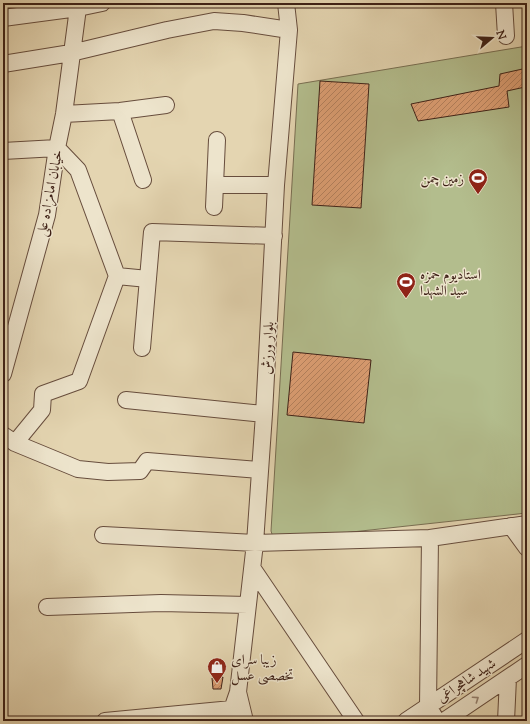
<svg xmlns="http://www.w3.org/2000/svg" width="530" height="724" font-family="'Sorts Mill Goudy',Amiri,serif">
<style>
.grass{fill:#b3bd8d;stroke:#786e52}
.building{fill:url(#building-hatch);stroke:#3d2016}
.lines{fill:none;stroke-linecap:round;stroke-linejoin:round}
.minor-casing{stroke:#674d3d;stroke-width:18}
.minor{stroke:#ede4cc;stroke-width:16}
.oneway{stroke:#958271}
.labels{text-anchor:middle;stroke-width:3;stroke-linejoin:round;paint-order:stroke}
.poi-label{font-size:14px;fill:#3d2016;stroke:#ede4cc;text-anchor:start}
.street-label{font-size:14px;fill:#3d2016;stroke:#ede4cc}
</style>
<defs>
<pattern id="building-hatch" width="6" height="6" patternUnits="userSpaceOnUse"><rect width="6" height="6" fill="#dfa075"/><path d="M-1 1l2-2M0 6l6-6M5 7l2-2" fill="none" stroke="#b6825f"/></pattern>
</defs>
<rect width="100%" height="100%" fill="#e4d5b1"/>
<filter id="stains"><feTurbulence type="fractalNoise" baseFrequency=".005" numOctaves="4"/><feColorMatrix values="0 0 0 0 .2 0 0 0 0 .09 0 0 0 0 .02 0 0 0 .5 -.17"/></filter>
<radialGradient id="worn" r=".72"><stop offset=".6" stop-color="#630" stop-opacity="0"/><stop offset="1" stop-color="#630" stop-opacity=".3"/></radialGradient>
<path class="grass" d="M527 46V513L278 540 273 537 271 531 298 84Z"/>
<path class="building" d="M527 68V95L525 87 507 91 509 107 418 121 411 104 499 86 500 74Z
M320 81 369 84 361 208 312 205Z
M293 352 371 360 364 423 287 415Z
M223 677 221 689H213L212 678Z"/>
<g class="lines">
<defs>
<path id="minor" d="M504 3 506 36
M3 18 78 8 102 3
M3 64 71 53 167 30 214 21 243 23 289 30
M120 111 143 180
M64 114 120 111 166 105
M3 151 57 148 78 170 117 276 148 279
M215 185H276
M214 207 217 140
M142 348 152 232 274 236
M3 374 47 215 57 148 64 114 78 8
M126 400 264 414
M3 435 15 443 78 469 108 472 140 471 147 461 260 470
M15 443 42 410 43 394 79 381 117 276
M511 526 527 548
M103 535 255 543 430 538 428 706 437 721
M430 538 527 524
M253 569 356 721
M47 607 161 603 248 605
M238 692 245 721
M105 721 232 709
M228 721 238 692 255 543 264 414 276 185 289 30 286 3
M406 721 527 640
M444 721 527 665
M506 721 508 678"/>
</defs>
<use href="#minor" class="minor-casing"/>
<use href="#minor" class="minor"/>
</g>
<defs><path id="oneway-chevron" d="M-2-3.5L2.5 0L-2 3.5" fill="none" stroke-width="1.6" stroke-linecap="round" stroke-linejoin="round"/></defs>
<use class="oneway" href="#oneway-chevron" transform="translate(476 699) rotate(-34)"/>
<defs>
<symbol id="stadium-pin" viewBox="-11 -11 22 30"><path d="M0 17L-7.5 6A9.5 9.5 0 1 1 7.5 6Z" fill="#8f2418" stroke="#ede4cc"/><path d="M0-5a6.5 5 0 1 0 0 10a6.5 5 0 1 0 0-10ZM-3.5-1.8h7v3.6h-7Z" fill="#fff"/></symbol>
<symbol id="shop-pin" viewBox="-11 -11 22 30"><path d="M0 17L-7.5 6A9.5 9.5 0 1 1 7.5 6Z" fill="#8f2418" stroke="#ede4cc"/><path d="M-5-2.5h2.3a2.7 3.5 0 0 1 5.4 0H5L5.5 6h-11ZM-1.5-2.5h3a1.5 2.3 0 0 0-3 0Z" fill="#fff"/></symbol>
</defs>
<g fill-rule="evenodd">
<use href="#stadium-pin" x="467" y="167" width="22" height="30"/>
<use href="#stadium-pin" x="395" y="271" width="22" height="30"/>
<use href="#shop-pin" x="206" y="656" width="22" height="30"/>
</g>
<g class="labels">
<g class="poi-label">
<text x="464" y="183" text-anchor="end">زمین چمن</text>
<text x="420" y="279">استادیوم حمزه<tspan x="420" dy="16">سید الشهدا</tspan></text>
<text x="231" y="664">زیبا سرای<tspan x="231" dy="16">تخصصی عسل</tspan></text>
</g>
<g class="street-label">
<text transform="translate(49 193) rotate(-79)" y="5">خیابان امامزاده علی</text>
<text transform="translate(267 348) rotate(-87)" y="5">بلوار ورزش</text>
<text transform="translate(466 680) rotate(-34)" y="5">شهید شاهچراغی</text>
</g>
</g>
<rect width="530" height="724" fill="none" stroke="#e4d5b1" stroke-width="16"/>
<rect x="4" y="4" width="522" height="716" fill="none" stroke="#3d2016" stroke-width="2"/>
<rect x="8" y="8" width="514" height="708" fill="none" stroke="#3d2016"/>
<g transform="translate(492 38) rotate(71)" stroke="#ede4cc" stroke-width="3" paint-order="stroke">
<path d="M0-3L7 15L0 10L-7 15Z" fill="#3d2016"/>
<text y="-6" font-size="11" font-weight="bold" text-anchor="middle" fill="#3d2016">N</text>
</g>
<rect width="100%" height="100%" filter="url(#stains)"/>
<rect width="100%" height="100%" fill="url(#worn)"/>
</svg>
